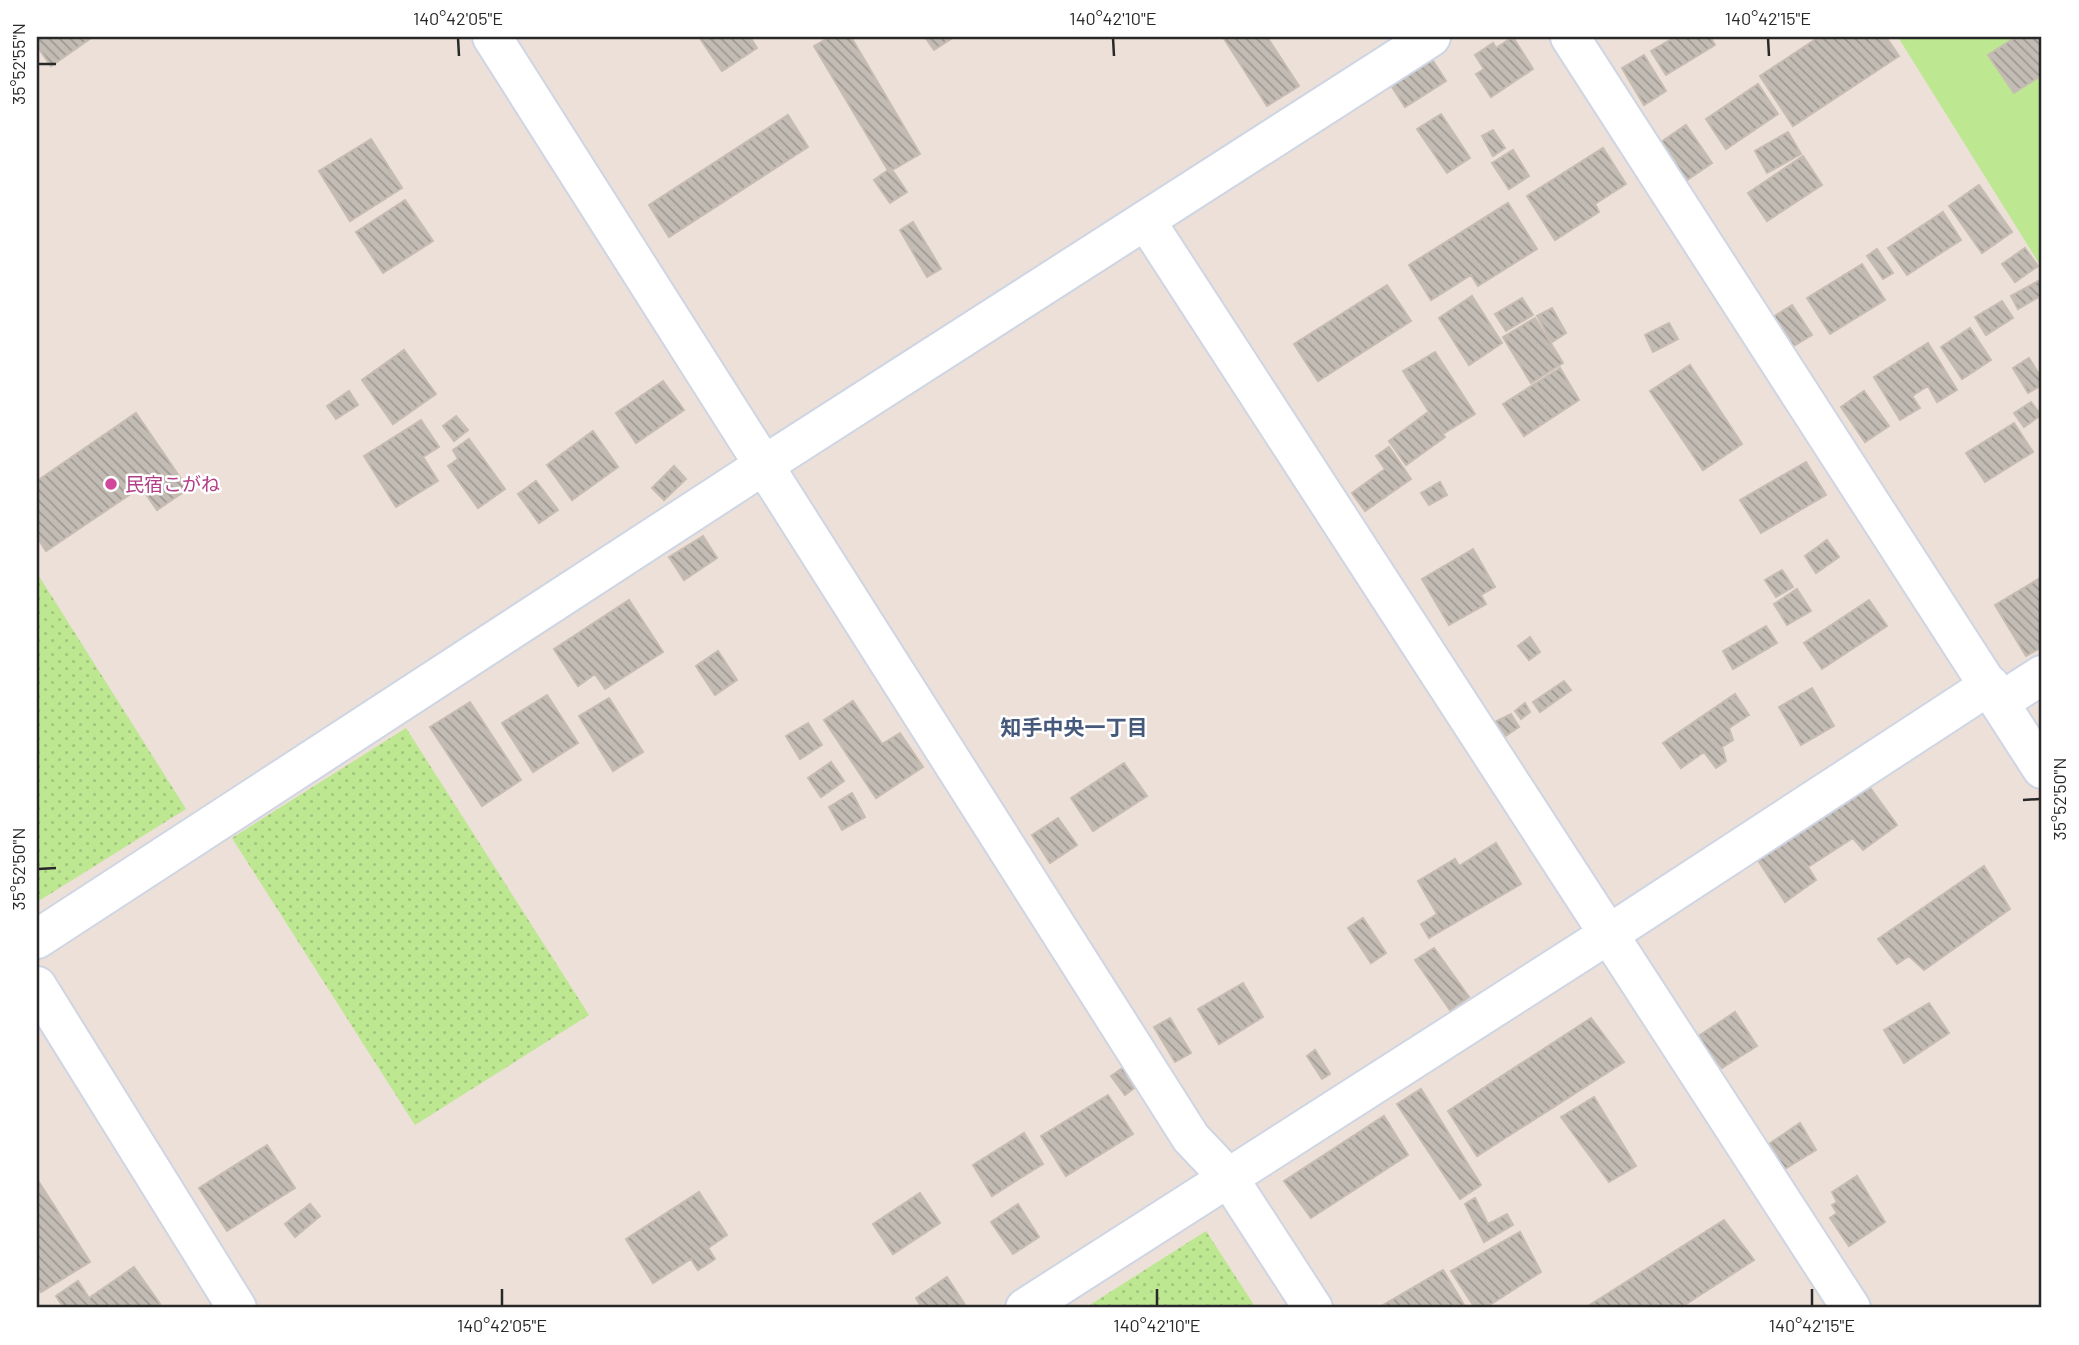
<svg xmlns="http://www.w3.org/2000/svg" width="2079" height="1345" font-family="Barlow,'Noto Sans JP',sans-serif">
<style>
.grass{fill:url(#grass-dots)}
.park{fill:#bde791}
.building{fill:url(#building-back-hatch);stroke:#c7bcb2;stroke-width:2}
.lines{fill:none;stroke-linecap:round;stroke-linejoin:round}
.minor-casing{stroke:#ced5e3;stroke-width:42}
.minor{stroke:#fff;stroke-width:38}
.ticks{fill:none;stroke:#282828;stroke-width:2.5}
.hotel-dot{fill:#d1479c;stroke:#fff;stroke-width:2.5}
.labels{text-anchor:middle;stroke-width:5;stroke-linejoin:round;paint-order:stroke}
.hotel-label{font-size:19px;fill:#b23c85;stroke:#fff;text-anchor:start}
.neighbourhood-label{font-size:21px;font-weight:bold;fill:#46597b;stroke:#fff}
.neatline{fill:none;stroke:#282828;stroke-width:2.5}
.ticks-label{font-size:18px;text-anchor:middle;fill:#282828}
</style>
<defs>
<pattern id="grass-dots" width="8" height="8" patternUnits="userSpaceOnUse" patternTransform="scale(1.75)"><rect width="8" height="8" fill="#bde791"/><path d="M2 2h.1M6 6h.1" fill="none" stroke="#a2c67d" stroke-width="1.8" stroke-linecap="round"/></pattern>
<pattern id="building-back-hatch" width="6" height="6" patternUnits="userSpaceOnUse" patternTransform="scale(1.75)"><rect width="6" height="6" fill="#c3bcb4"/><path d="M-1 5l2 2M0 0l6 6M5-1l2 2" fill="none" stroke="#9e9992"/></pattern>
</defs>
<rect width="100%" height="100%" fill="#ece0d8"/>
<path class="grass" d="M37 573 186 809 37 902Z
M406 728 589 1015 415 1125 232 838Z
M1206 1231 1256 1308H1085Z"/>
<path class="park" d="M1898 37H2042V268Z"/>
<path class="building" d="M37 37H90L91 38 51 66 37 46Z
M699 37H750L757 48 722 71Z
M830 37H851L920 154 889 172 814 46Z
M925 37H954L934 50Z
M1223 37H1267L1299 86 1267 106Z
M1513 37 1533 69 1491 97 1476 74 1484 69 1475 55 1493 43 1496 48Z
M1675 37H1710L1715 45 1666 75 1651 51Z
M1819 37H1886L1899 56 1793 126 1760 76Z
M2016 37H2042V75L2014 93 1988 55Z
M1426 50 1446 81 1405 107 1385 76Z
M1644 55 1666 91 1644 105 1622 68Z
M1758 84 1778 114 1726 149 1706 119Z
M1441 114 1470 158 1447 173 1417 129Z
M788 115 808 147 669 237 649 205Z
M1686 125 1712 163 1687 180 1661 142Z
M1493 130 1505 148 1493 156 1482 136Z
M1788 132 1801 154 1767 173 1755 151Z
M371 139 402 188 350 221 319 171Z
M1603 148 1626 184 1595 204 1599 212 1555 240 1527 196Z
M1513 150 1529 176 1509 189 1492 163Z
M1803 156 1822 185 1767 221 1748 193Z
M891 168 907 192 890 203 874 180Z
M1979 185 2012 232 1982 253 1949 206Z
M405 200 433 241 383 273 356 232Z
M1508 203 1537 249 1478 286 1471 275 1431 300 1409 265Z
M1943 212 1961 240 1907 275 1888 248Z
M913 222 941 269 927 277 900 230Z
M2025 248 2038 266 2015 282 2002 264Z
M1877 249 1893 273 1883 279 1867 256Z
M1862 264 1885 300 1830 334 1807 298Z
M2042 279V295L2018 309 2011 296Z
M1387 285 1411 321 1318 381 1294 344Z
M1472 296 1502 343 1469 365 1439 318Z
M1522 298 1533 315 1506 331 1495 314Z
M2002 301 2013 318 1986 335 1975 317Z
M1792 305 1812 335 1792 347 1773 317Z
M1552 308 1566 333 1552 342 1537 316Z
M1535 318 1563 363 1531 383 1503 337Z
M1669 323 1678 339 1653 352 1645 335Z
M1970 328 1991 360 1962 379 1941 347Z
M1928 343 1957 390 1937 402 1928 386 1912 396 1920 408 1900 420 1874 377Z
M404 350 436 394 393 424 362 380Z
M1435 352 1475 414 1443 434 1403 371Z
M2029 358 2042 379V385L2028 393 2013 368Z
M1690 365 1742 444 1703 470 1650 391Z
M1560 368 1579 400 1524 436 1503 404Z
M663 381 684 410 636 443 616 413Z
M349 391 358 405 336 419 327 406Z
M1864 391 1889 426 1865 442 1841 407Z
M2031 402 2041 415 2024 427 2014 413Z
M136 413 188 489 157 510 141 487 46 551 37 537V481Z
M1427 413 1445 437 1406 465 1389 441Z
M456 416 468 430 454 441 443 426Z
M421 420 439 447 423 457 438 481 396 507 364 456Z
M2014 423 2033 452 1985 482 1966 453Z
M593 431 618 467 572 500 547 465Z
M469 439 505 489 478 508 448 466 458 459 453 450Z
M1389 447 1411 479 1365 511 1352 493 1385 469 1376 456Z
M1806 462 1826 495 1761 533 1740 500Z
M674 466 686 479 664 500 652 488Z
M536 481 558 510 539 523 518 494Z
M1440 482 1447 495 1429 505 1421 493Z
M703 536 717 558 684 580 669 557Z
M1827 540 1839 557 1816 573 1805 556Z
M1473 549 1495 587 1481 595 1486 604 1449 625 1422 579Z
M1782 570 1793 587 1776 597 1765 580Z
M2040 578 2042 582V647L2026 656 1995 605Z
M1797 589 1811 611 1787 625 1774 604Z
M629 600 663 652 605 689 595 674 578 686 554 649Z
M1869 600 1887 626 1822 669 1804 643Z
M1766 626 1777 643 1733 669 1723 651Z
M1530 637 1540 652 1529 660 1518 646Z
M718 651 737 680 715 695 696 666Z
M1564 681 1571 690 1540 712 1533 702Z
M1812 688 1834 726 1801 745 1779 707Z
M1735 694 1749 715 1729 728 1733 740 1722 747 1726 761 1716 768 1704 752 1681 768 1663 743Z
M547 695 578 743 533 772 502 723Z
M609 698 643 752 613 771 579 716Z
M853 701 882 744 900 733 923 767 876 798 824 720Z
M470 702 521 780 482 806 430 727Z
M1525 703 1530 712 1521 719 1515 711Z
M1511 714 1519 727 1504 737 1495 722Z
M808 723 822 745 800 759 786 736Z
M831 762 844 781 821 797 808 778Z
M1124 763 1147 796 1093 831 1071 798Z
M1866 782 1897 825 1863 850 1853 838 1808 867 1816 880 1785 902 1754 854Z
M852 793 865 817 842 830 829 807Z
M1058 818 1077 845 1050 863 1032 835Z
M1496 843 1521 884 1429 938 1421 924 1437 914 1418 881 1455 859 1459 866Z
M1984 866 2010 909 1924 970 1909 956 1897 964 1878 939Z
M1363 918 1386 953 1371 963 1348 928Z
M1434 948 1469 997 1450 1010 1415 960Z
M1243 983 1263 1017 1219 1044 1198 1009Z
M1929 1003 1949 1033 1904 1063 1884 1030Z
M1735 1012 1757 1046 1722 1068 1697 1037Z
M1170 1018 1191 1053 1175 1062 1154 1027Z
M1591 1018 1624 1062 1477 1156 1448 1111Z
M1315 1050 1330 1074 1322 1079 1307 1056Z
M1124 1067 1138 1085 1125 1095 1111 1076Z
M1421 1089 1481 1185 1460 1199 1397 1104Z
M1108 1095 1133 1134 1066 1176 1041 1136Z
M1594 1097 1636 1166 1609 1182 1561 1117Z
M1384 1116 1408 1155 1311 1218 1284 1181Z
M1800 1123 1816 1150 1780 1172 1763 1148Z
M1024 1133 1043 1164 992 1196 973 1165Z
M267 1145 295 1188 227 1231 199 1188Z
M1857 1176 1885 1222 1849 1246 1830 1218 1837 1213 1832 1205 1837 1202 1832 1192Z
M37 1179 90 1262 41 1292 37 1285Z
M699 1192 727 1235 708 1248 715 1259 698 1270 691 1259 653 1283 626 1239Z
M920 1193 940 1223 893 1254 873 1224Z
M1475 1198 1488 1224 1507 1214 1513 1225 1484 1242 1465 1204Z
M310 1204 320 1216 295 1237 285 1224Z
M1018 1204 1039 1237 1013 1254 991 1222Z
M1724 1220 1754 1260 1680 1308H1589L1588 1306Z
M1520 1232 1541 1272 1485 1308H1475L1451 1271Z
M134 1267 160 1304 154 1308H64L56 1296 78 1281 89 1298Z
M1443 1270 1466 1308H1378Z
M947 1277 967 1308H922L916 1298Z"/>
<g class="lines">
<defs>
<path id="minor" d="M492 37 1191 1138 1228 1177 1313 1308
M1570 37 2042 769
M1146 221 1851 1308
M2000 702 2042 675
M37 939 764 465 1431 37
M37 986 237 1308
M1025 1308 1609 934 1990 685"/>
</defs>
<use href="#minor" class="minor-casing"/>
<use href="#minor" class="minor"/>
</g>
<path class="ticks" d="M458 38 459 56M1113 38 1114 56M1768 38 1769 56M38 64H56M2023 800 2040 799M38 869 56 868M502 1289V1306M1157 1289V1306M1812 1289V1306"/>
<circle class="hotel-dot" cx="111" cy="484" r="7"/>
<g class="labels">
<g class="hotel-label">
<text x="125" y="491">民宿こがね</text>
</g>
<g class="neighbourhood-label">
<text x="1074" y="735">知手中央一丁目</text>
</g>
</g>
<rect width="2079" height="1345" fill="none" stroke="#ffffff" stroke-width="77"/>
<rect x="38" y="38" width="2002" height="1268" class="neatline"/>
<g class="ticks-label">
<text x="458" y="25">140°42'05"E</text>
<text x="1113" y="25">140°42'10"E</text>
<text x="1768" y="25">140°42'15"E</text>
<text transform="translate(19 64) rotate(-90)" y="6">35°52'55"N</text>
<text transform="translate(2060 799) rotate(-90)" y="6">35°52'50"N</text>
<text transform="translate(19 869) rotate(-90)" y="6">35°52'50"N</text>
<text x="502" y="1332">140°42'05"E</text>
<text x="1157" y="1332">140°42'10"E</text>
<text x="1812" y="1332">140°42'15"E</text>
</g>
</svg>
